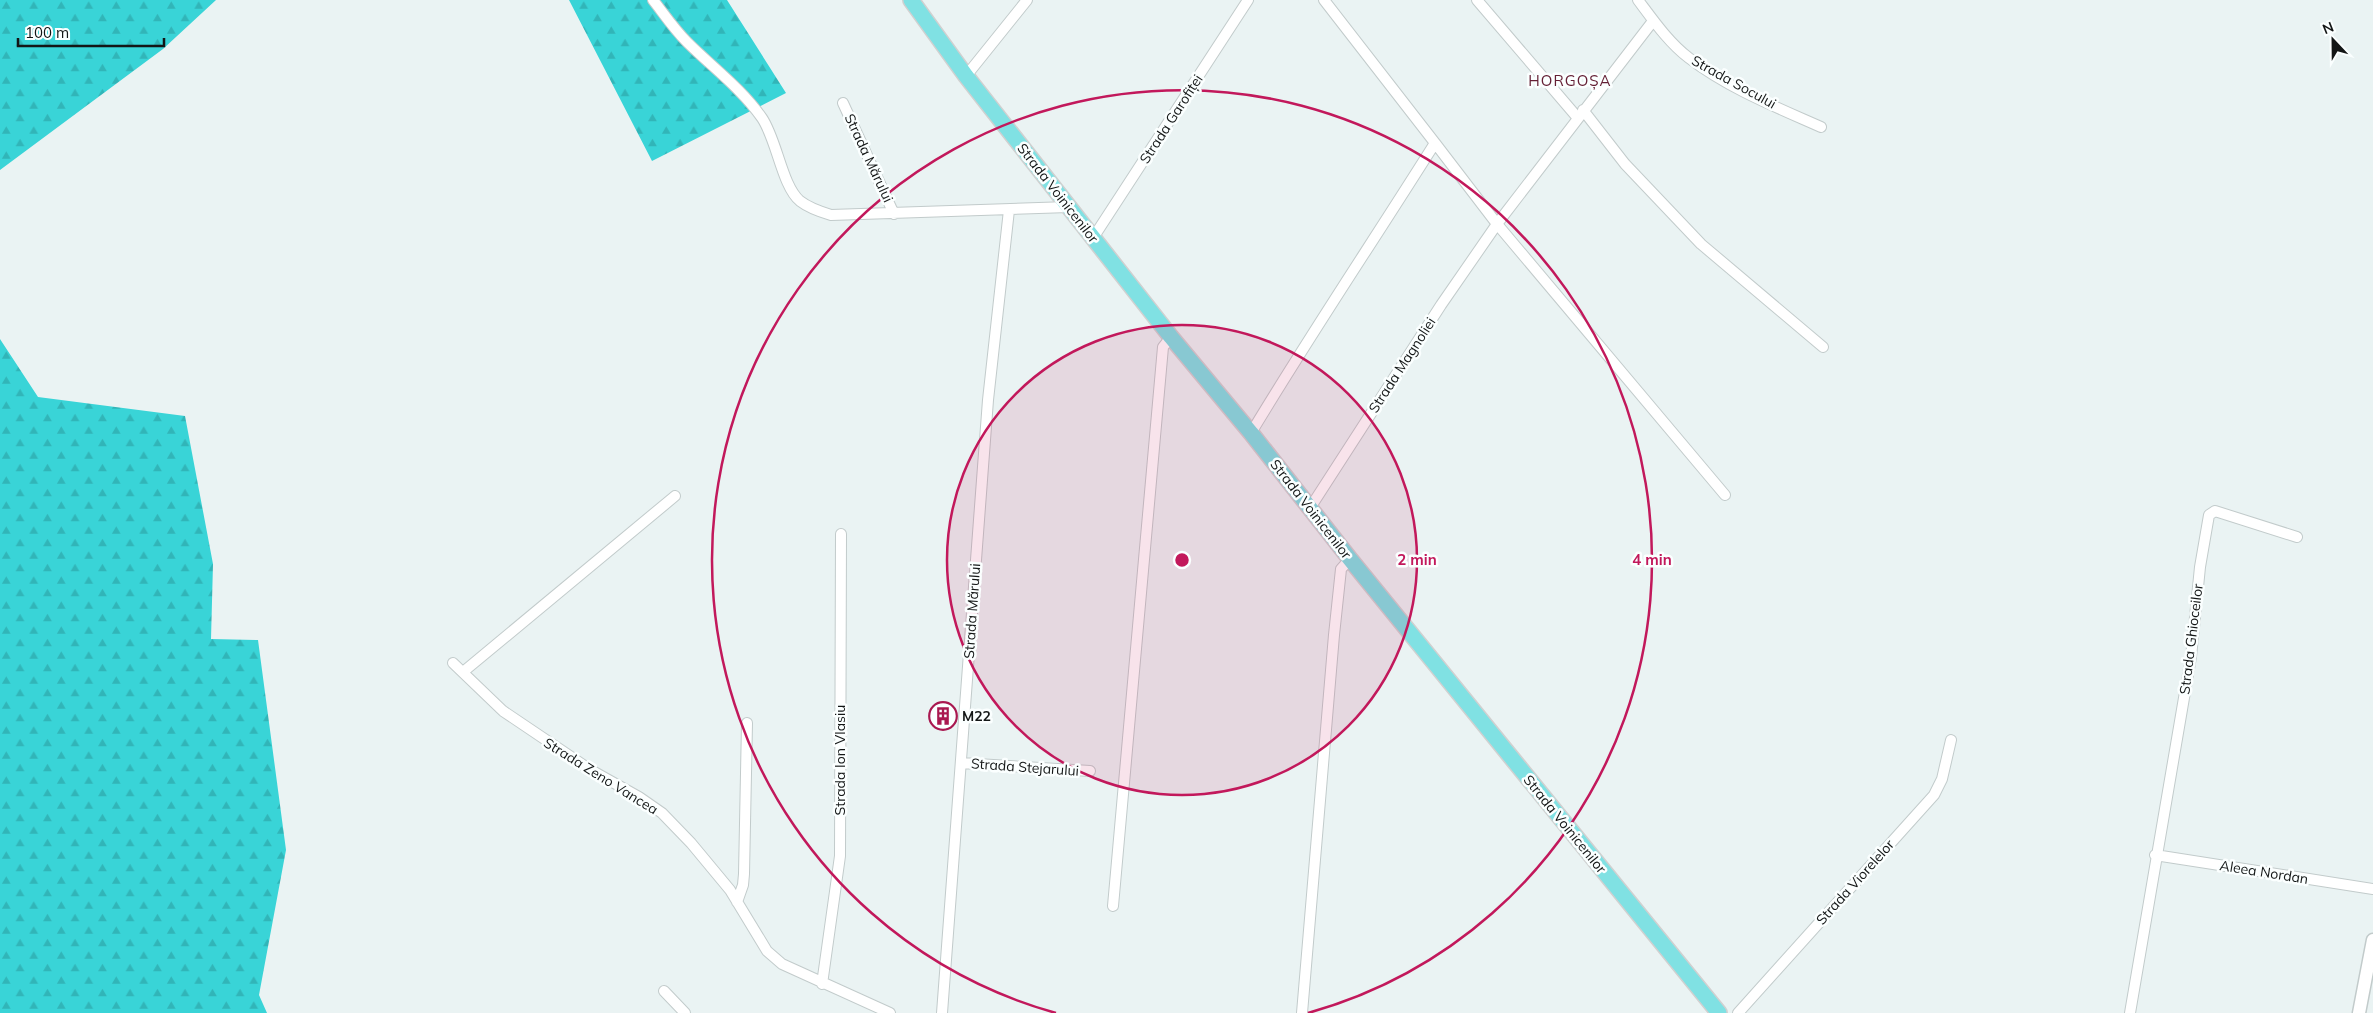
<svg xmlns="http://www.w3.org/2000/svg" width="2373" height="1013" font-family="Mulish,sans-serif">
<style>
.forest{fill:url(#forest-firs)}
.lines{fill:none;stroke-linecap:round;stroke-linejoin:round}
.minor-casing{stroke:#c2cbcb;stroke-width:12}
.tertiary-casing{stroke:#c2cbcb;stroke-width:15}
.primary-casing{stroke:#d0d0d0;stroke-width:18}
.minor{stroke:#fff;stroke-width:10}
.tertiary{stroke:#fff;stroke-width:12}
.primary{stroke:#80e1e3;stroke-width:15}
.ring{fill:none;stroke:#c2185b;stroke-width:2.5}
.labels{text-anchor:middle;stroke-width:5;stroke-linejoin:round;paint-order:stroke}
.street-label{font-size:14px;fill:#131616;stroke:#fbffff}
.poi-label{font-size:14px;font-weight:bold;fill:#131616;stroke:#fbffff;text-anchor:start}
.neighbourhood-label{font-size:15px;letter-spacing:1px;fill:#641f34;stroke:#fbffff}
.centre{fill:#c2185b;stroke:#fbffff;stroke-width:2.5}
.ring-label{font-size:15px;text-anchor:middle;font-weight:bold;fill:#c2185b;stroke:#fbffff;stroke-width:5;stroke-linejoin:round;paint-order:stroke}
</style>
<defs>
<pattern id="forest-firs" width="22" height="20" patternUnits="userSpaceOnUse" patternTransform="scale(1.25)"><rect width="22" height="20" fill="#39d4d7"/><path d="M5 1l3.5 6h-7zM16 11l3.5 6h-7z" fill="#31b5b8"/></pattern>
</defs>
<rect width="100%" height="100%" fill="#eaf3f3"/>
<path class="forest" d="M0 0H216L163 49 0 170Z
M569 0H727L786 93 652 161Z
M0 339 38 397 185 416 213 564 211 639 258 640 286 850 259 995 267 1013H0Z"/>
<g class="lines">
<defs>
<path id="minor" d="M653 0C664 14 674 29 687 42 712 67 741 88 762 118 777 140 782 186 800 201 809 208 821 212 831 215L1069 207
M1477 0 1577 117
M1638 0C1653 20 1669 43 1689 58 1728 88 1776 107 1821 127
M966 76 1027 0
M843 103 894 214
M1583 110 1625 164 1701 244 1823 347
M1435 143 1497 224 1725 495
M1093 238 1248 0
M1251 433C1310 335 1374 240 1435 143L1324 0
M1310 508 1441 305 1497 224 1653 21
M453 663 503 711 589 769 639 797 662 813 691 843 730 890 767 951 782 964 890 1013
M463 672 675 496
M961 763 1090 771
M2155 855 2373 889
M737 902 743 885 744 874 747 723
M1113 906 1163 347 1171 337
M822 984 840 856 841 534
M664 991 685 1013
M942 1013 988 400 1009 210
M1302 1013 1334 635 1341 569 1350 559
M1738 1013 1934 795 1942 779 1951 740
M2130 1013 2191 657 2200 567 2209 515 2215 511 2297 537"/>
<path id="tertiary" d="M2359 1013 2373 940"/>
<path id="primary" d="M911 0 966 76 1171 337 1251 433 1350 559 1719 1013"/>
</defs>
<use href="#minor" class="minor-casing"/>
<use href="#tertiary" class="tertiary-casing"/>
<use href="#primary" class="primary-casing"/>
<use href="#minor" class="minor"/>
<use href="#tertiary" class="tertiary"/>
<use href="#primary" class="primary"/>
</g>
<circle cx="1182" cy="560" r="235" fill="#c2185b" fill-opacity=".12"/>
<g class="ring">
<circle cx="1182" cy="560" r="235"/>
<path d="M1056 1013A470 470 0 1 1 1308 1013"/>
</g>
<defs>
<symbol id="building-ring" viewBox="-11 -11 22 22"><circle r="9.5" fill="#fbffff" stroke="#a91850" stroke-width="1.5"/><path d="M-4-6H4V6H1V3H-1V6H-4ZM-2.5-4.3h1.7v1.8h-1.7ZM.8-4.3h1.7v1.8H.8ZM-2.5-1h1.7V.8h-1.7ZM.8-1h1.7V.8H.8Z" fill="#a91850"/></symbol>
</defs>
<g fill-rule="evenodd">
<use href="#building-ring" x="927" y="700" width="32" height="32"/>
</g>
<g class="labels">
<g class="street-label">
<text transform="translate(1734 82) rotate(29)" y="5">Strada Socului</text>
<text transform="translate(1171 119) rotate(-57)" y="5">Strada Garofiței</text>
<text transform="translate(869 158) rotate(65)" y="5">Strada Mărului</text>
<text transform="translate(1058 193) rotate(52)" y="5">Strada Voinicenilor</text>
<text transform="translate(1402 365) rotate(-57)" y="5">Strada Magnoliei</text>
<text transform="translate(1311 509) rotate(52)" y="5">Strada Voinicenilor</text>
<text transform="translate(972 611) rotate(-86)" y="5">Strada Mărului</text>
<text transform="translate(2191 639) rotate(-83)" y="5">Strada Ghioceilor</text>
<text transform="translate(840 760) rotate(-90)" y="5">Strada Ion Vlasiu</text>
<text transform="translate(1025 767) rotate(4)" y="5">Strada Stejarului</text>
<text transform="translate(601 776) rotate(32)" y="5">Strada Zeno Vancea</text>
<text transform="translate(1565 824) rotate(51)" y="5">Strada Voinicenilor</text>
<text transform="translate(2264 872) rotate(9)" y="5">Aleea Nordan</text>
<text transform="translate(1855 882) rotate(-48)" y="5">Strada Viorelelor</text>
</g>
<g class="poi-label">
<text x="962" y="721">M22</text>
</g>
<g class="neighbourhood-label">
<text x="1570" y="86">HORGOȘA</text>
</g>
</g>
<circle cx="1182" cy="560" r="8" class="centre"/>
<g class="ring-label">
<text x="1417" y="565">2 min</text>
<text x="1652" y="565">4 min</text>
</g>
<g transform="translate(2333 40) rotate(338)" stroke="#fbffff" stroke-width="4" paint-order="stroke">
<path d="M0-4L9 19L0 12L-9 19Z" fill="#131616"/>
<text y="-8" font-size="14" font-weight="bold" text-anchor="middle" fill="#131616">N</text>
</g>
<path d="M18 38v8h146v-8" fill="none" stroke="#131616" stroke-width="2.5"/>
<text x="25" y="38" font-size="15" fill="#131616" stroke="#fbffff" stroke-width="4" paint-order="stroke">100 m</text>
</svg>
